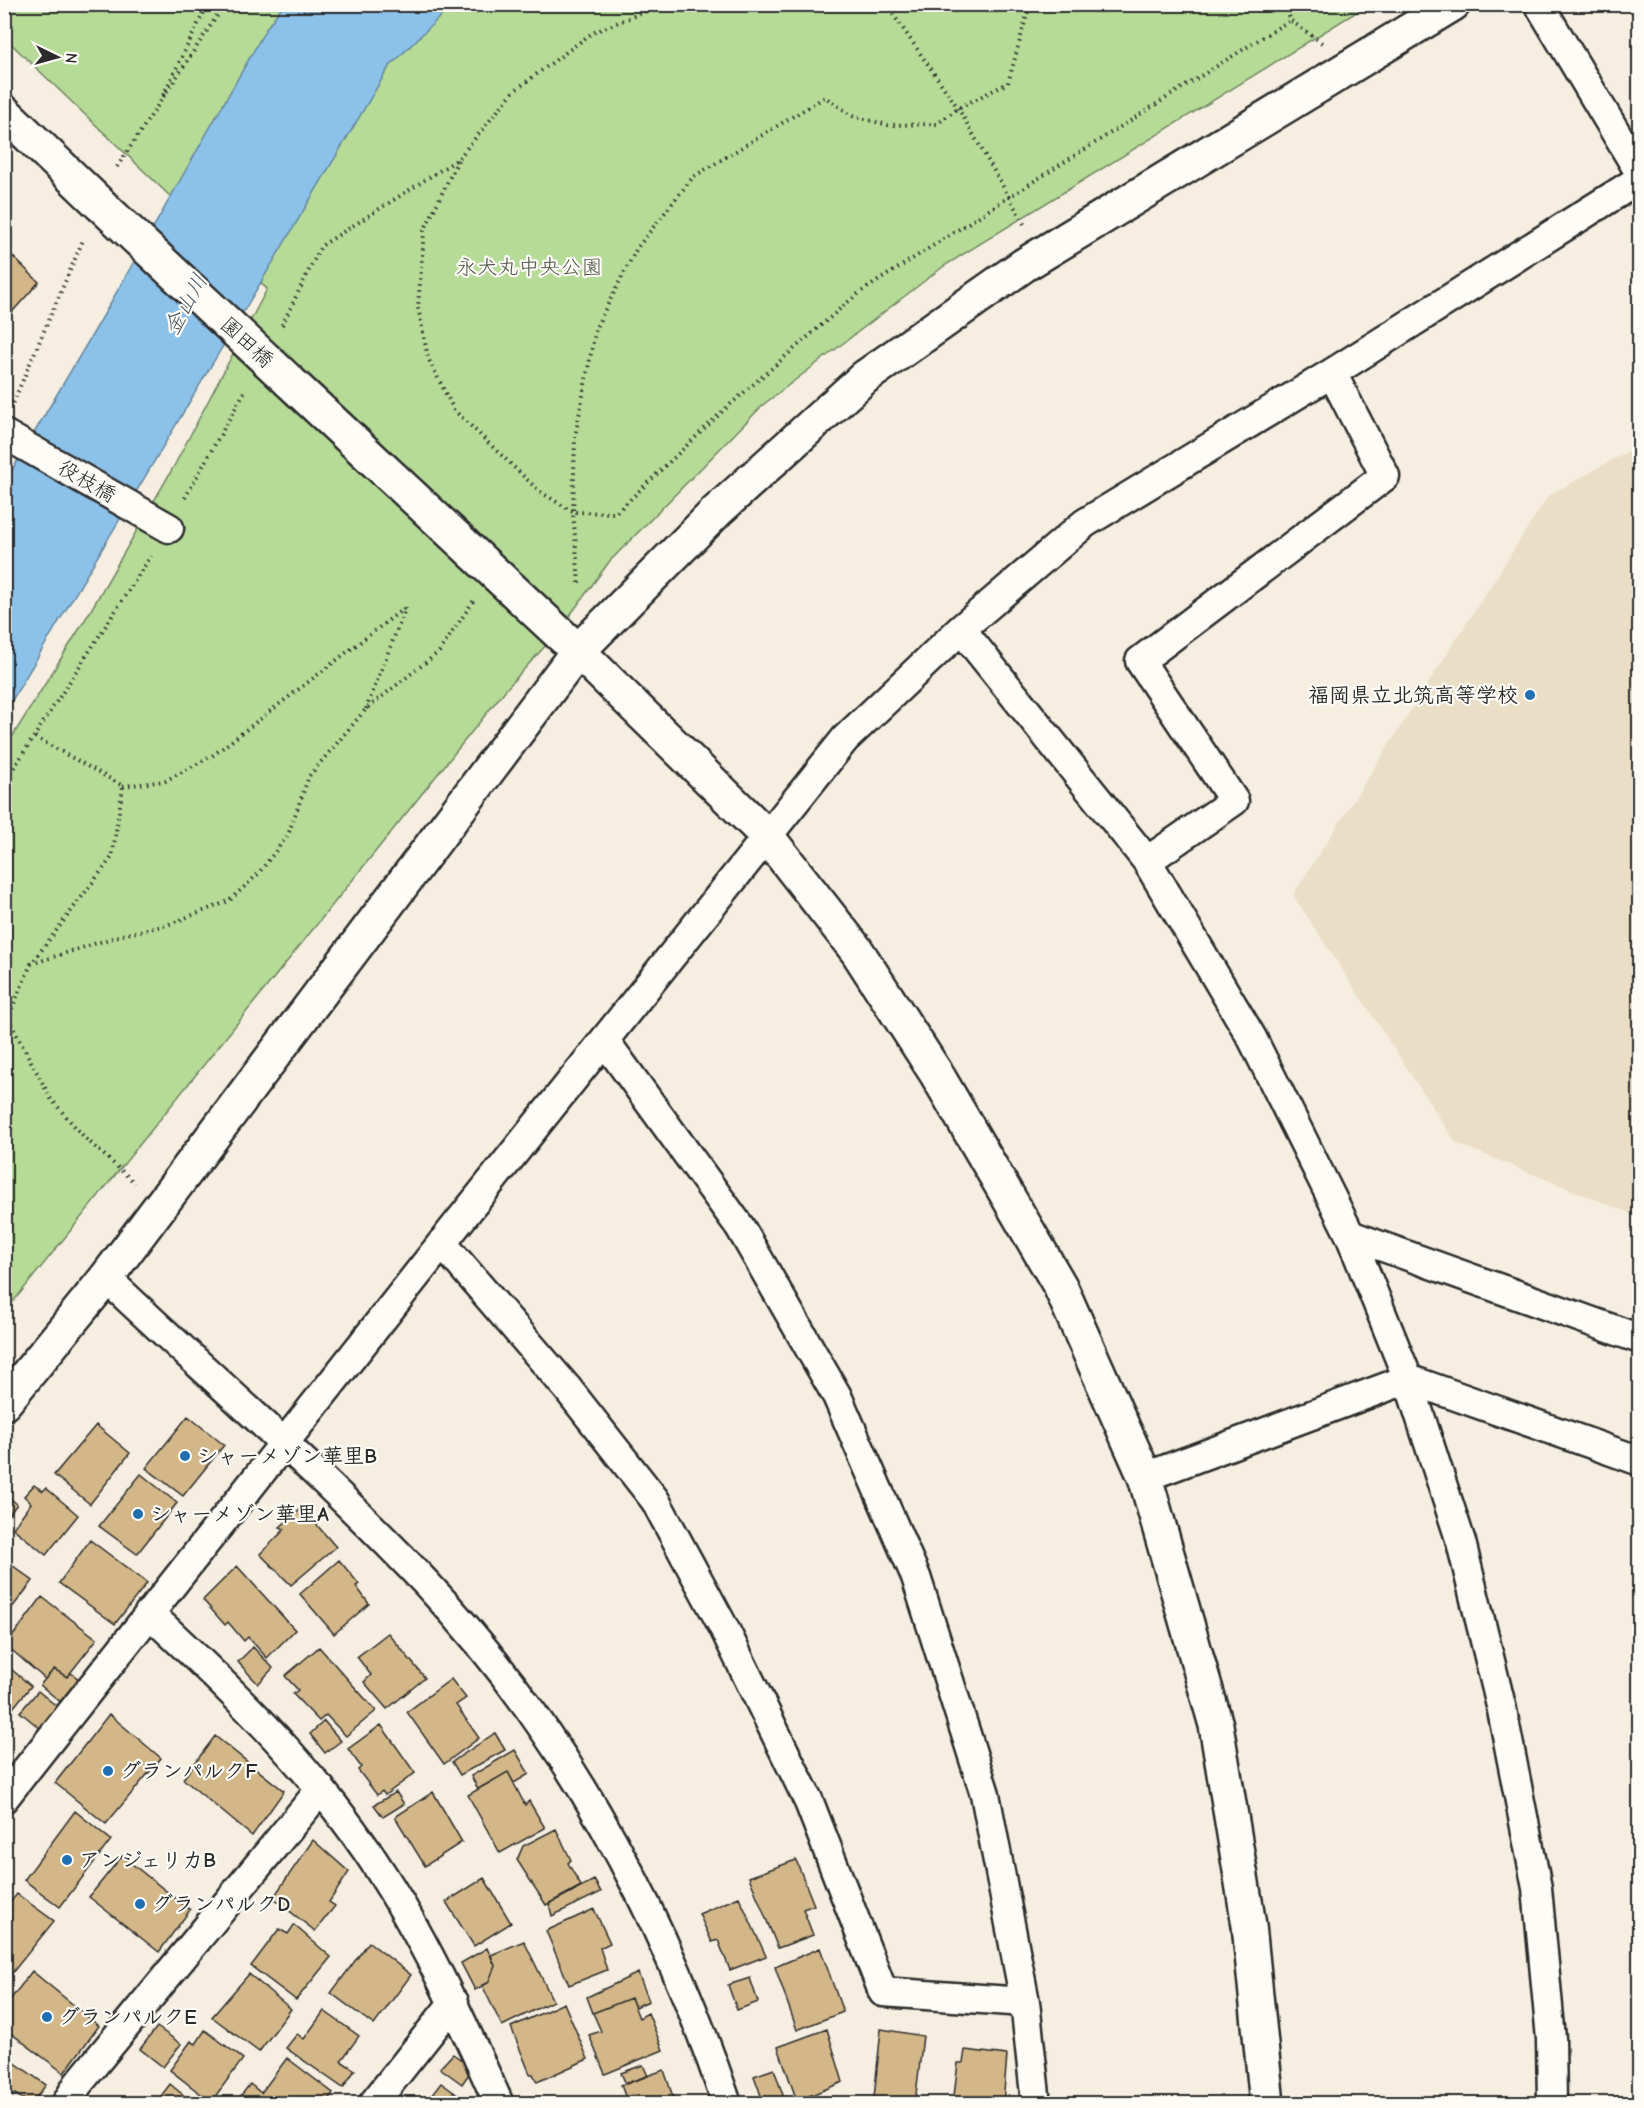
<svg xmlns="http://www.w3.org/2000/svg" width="1644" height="2108" font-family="'Comic Neue','Klee One',sans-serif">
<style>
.built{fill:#ebdec6}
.green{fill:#b5db97;stroke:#708361;stroke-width:1.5}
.water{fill:#8cc2ea;stroke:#65869e;stroke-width:1.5}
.building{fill:#d3b788;stroke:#2b2b2b;stroke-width:1.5}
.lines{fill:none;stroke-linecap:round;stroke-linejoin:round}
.street-casing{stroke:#2b2b2b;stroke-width:33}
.secondary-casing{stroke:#2b2b2b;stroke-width:38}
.path{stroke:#2b2b2b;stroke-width:4;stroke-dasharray:1.5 4.5;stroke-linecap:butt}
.street{stroke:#fdfcf7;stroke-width:28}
.secondary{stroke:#fdfcf7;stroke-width:33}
.secondary-bridge-casing{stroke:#2b2b2b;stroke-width:38;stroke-linecap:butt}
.secondary-bridge{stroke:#fdfcf7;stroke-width:33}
.poi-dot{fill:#1f6fb2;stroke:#fdfcf7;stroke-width:2}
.labels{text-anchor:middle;stroke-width:4.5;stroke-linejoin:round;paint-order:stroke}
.park-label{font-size:21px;fill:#4e5746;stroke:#fdfcf7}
.street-label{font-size:21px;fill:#2b2b2b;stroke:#fdfcf7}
.poi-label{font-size:21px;font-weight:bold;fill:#2b2b2b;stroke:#fdfcf7;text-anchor:start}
.water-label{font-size:22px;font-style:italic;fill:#485864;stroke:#fdfcf7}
</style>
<rect width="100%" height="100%" fill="#f5eee1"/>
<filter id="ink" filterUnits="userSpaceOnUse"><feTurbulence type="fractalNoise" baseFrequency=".0167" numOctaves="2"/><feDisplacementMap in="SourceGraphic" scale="12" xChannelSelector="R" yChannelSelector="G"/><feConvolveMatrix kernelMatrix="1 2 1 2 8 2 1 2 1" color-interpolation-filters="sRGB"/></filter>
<g filter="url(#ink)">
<path class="built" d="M1639 445V444V1217L1456 1143 1293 895 1548 496Z"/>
<path class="green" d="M5 5H1368L944 266 764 404 609 562 557 633 507 688 5 1312 4 750 88 615 173 468 267 289 5 38Z"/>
<path class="water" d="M283 5H452L389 67 5 712V482L98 325 266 29Z"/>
<path class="building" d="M4 248 39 282 4 321Z
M188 1416 224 1445 183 1496 146 1468Z
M96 1425 130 1453 90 1504 54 1475Z
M141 1474 177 1503 137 1554 99 1526Z
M34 1485 43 1491 46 1488 78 1515 46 1555 13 1528 31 1503 24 1496Z
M4 1493 17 1504 4 1521Z
M302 1508 336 1547 291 1585 260 1554 285 1529 280 1527Z
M90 1540 147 1583 115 1624 59 1583Z
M4 1559 33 1581 4 1618Z
M339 1560 359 1584 356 1586 369 1604 334 1634 300 1594Z
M237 1566 295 1630 267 1658 248 1637 244 1641 228 1622 225 1625 203 1600Z
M42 1597 97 1639 67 1677 54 1669 45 1679 6 1645Z
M388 1633 425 1678 387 1709 364 1682 371 1675 357 1657Z
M253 1647 273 1668 258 1684 238 1662Z
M319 1647 376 1711 346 1736 326 1715 319 1721 293 1694 298 1690 285 1676Z
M4 1663 31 1686 4 1719Z
M54 1669 67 1677 71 1673 80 1680 63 1704 40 1685Z
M451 1679 466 1698 456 1705 479 1738 444 1764 407 1712Z
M38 1691 59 1708 42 1730 20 1712Z
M109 1714 161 1758 106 1824 55 1783Z
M324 1721 341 1741 325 1753 310 1734Z
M381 1725 415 1773 385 1795 382 1791 377 1795 358 1770 361 1767 348 1749Z
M495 1733 505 1750 460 1775 452 1762Z
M215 1736 284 1791 252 1836 183 1779Z
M515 1750 529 1774 514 1783 508 1772 478 1789 471 1776Z
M508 1772 525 1805 529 1801 545 1828 500 1853 468 1795Z
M396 1792 404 1804 383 1817 374 1805Z
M433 1792 462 1842 425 1866 395 1817Z
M75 1811 111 1840 60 1907 24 1880Z
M556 1829 571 1860 568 1863 581 1886 546 1905 517 1860 523 1846Z
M313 1840 349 1872 329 1902 335 1906 315 1931 273 1898Z
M122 1856 190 1910 159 1952 89 1897Z
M796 1860 814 1905 803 1909 813 1935 778 1948 749 1877Z
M484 1878 511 1923 474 1946 446 1902Z
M594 1880 601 1892 552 1916 549 1904Z
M17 1894 54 1921 4 1983V1910Z
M739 1897 766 1956 730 1970 718 1940 712 1942 699 1914Z
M594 1909 610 1943 600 1948 607 1970 569 1985 546 1931Z
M294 1925 331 1957 296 2000 251 1966 279 1929 288 1934Z
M524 1941 553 2001 502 2026 482 1985 488 1983 495 1966 491 1955Z
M369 1942 411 1975 374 2025 331 1993Z
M487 1948 495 1966 488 1983 475 1990 461 1963Z
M820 1948 843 2012 797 2030 775 1967Z
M32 1971 99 2026 64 2073 4 2028V2008Z
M638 1973 649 2001 635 2007 631 1998 593 2013 587 1997Z
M249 1974 291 2009 259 2052 212 2017Z
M750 1978 758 2002 737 2010 728 1985Z
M631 1998 639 2018 648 2013 663 2050 605 2074 589 2035 601 2031 593 2013Z
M564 2003 588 2059 537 2082 533 2074H530L511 2027Z
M324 2011 359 2036 341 2061 355 2070 343 2088 286 2048 297 2034 304 2039Z
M157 2027 181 2044 163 2067 140 2049Z
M827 2029 843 2082 797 2101 778 2047Z
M881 2029 923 2036 915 2103 874 2098Z
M205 2030 243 2059 211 2102 170 2070 191 2041 196 2044Z
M965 2050 1007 2055 1003 2104H953L958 2063H963Z
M453 2054 473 2068 462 2084 440 2068Z
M4 2055 46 2085 31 2104 15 2094 4 2104Z
M287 2058 333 2093 325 2104H247L239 2098 250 2084 261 2093Z
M643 2065 648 2076 626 2084 621 2073Z
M774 2069 786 2104H764L754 2076Z
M664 2070 675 2103 679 2104H628L621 2085Z
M441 2083 466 2101 464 2104H425Z
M170 2084 194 2104H155Z"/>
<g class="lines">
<defs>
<path id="street" d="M1539 4 1640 173
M4 434 169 528
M961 629 1147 861 1252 1038 1350 1235 1408 1379 1461 1542 1502 1710 1537 1888 1551 2039 1552 2104
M1147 861 1234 801 1140 661 1385 476 1332 373
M605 1041 740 1227 837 1396 916 1577 985 1794 1025 2002 1036 2104
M1350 1235 1640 1339
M442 1243 567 1388 655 1500 724 1628 809 1802 883 1992 1025 2002
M106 1278C213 1379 325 1476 426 1583 566 1731 662 1912 727 2104
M1145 1477 1408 1379 1640 1461
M149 1613C235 1693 321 1776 384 1877 429 1948 464 2026 499 2104
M4 1798 442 1243 845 739 961 629 1085 523 1332 373 1640 179
M66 2104 78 2084 321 1789
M373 2104 454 2002"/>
<path id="secondary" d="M4 112 101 205
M289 381 578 651 766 835 857 951 936 1073 1060 1286 1145 1477 1216 1725 1249 1925 1267 2104
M4 1403 106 1278 578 651 717 511 865 377 1024 265 1453 4"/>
</defs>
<use href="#street" class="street-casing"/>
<use href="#secondary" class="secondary-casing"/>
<path class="path" d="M886 4 958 108 1009 197 1290 20
M1287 4 1290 20 1322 43
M163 95 208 4
M458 160 424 231 418 307 428 358 454 410 539 491 573 512 579 583
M117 167 225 4
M1024 224 1009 197 856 295 725 409 616 513 573 512 575 437 596 327 637 248 693 177 825 97 853 116 888 125 937 124 958 108 1008 83 1030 4
M282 325 321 246 458 159 514 91 592 33 663 4
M13 403 84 238
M185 498 246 389
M366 709 406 607
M35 737 123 786 112 857 31 964 8 1018 51 1099 84 1137 135 1183
M4 783 151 556
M123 786 165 781 212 756 407 606
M31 964 122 935 167 925 229 901 258 874 288 835 309 776 366 709 439 652 474 600"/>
<use href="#street" class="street"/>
<use href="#secondary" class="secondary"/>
<defs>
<path id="secondary-bridge" d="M101 205 289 381"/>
</defs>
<use href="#secondary-bridge" class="secondary-bridge-casing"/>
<use href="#secondary-bridge" class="secondary-bridge"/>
</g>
</g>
<g class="poi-dot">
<circle cx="1530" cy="695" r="6"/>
<circle cx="185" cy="1456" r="6"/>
<circle cx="138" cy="1514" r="6"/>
<circle cx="108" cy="1771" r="6"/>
<circle cx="67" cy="1860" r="6"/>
<circle cx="140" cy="1904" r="6"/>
<circle cx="47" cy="2017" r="6"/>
</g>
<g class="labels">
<g class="park-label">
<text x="529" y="274">永犬丸中央公園</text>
</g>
<g class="street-label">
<text transform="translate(247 342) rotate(43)" y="7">園田橋</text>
<text transform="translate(87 481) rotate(30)" y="7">役枝橋</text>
</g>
<g class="poi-label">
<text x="1518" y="702" text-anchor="end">福岡県立北筑高等学校</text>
<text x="197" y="1463">シャーメゾン華里B</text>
<text x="150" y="1521">シャーメゾン華里A</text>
<text x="120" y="1778">グランパルクF</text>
<text x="79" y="1867">アンジェリカB</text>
<text x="152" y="1911">グランパルクD</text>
<text x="59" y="2024">グランパルクE</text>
</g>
<g class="water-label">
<text transform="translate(185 304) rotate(-61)" y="8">金山川</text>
</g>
</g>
<rect width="1644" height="2108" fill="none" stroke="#fdfcf7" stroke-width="24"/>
<rect x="12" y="12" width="1620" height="2084" fill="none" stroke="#2b2b2b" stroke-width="2" filter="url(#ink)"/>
<g transform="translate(57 57) rotate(95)" stroke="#fdfcf7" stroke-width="4.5" paint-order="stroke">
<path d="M0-4.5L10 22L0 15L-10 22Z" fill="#2b2b2b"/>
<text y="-9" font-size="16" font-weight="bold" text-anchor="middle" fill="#2b2b2b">N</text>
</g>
</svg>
